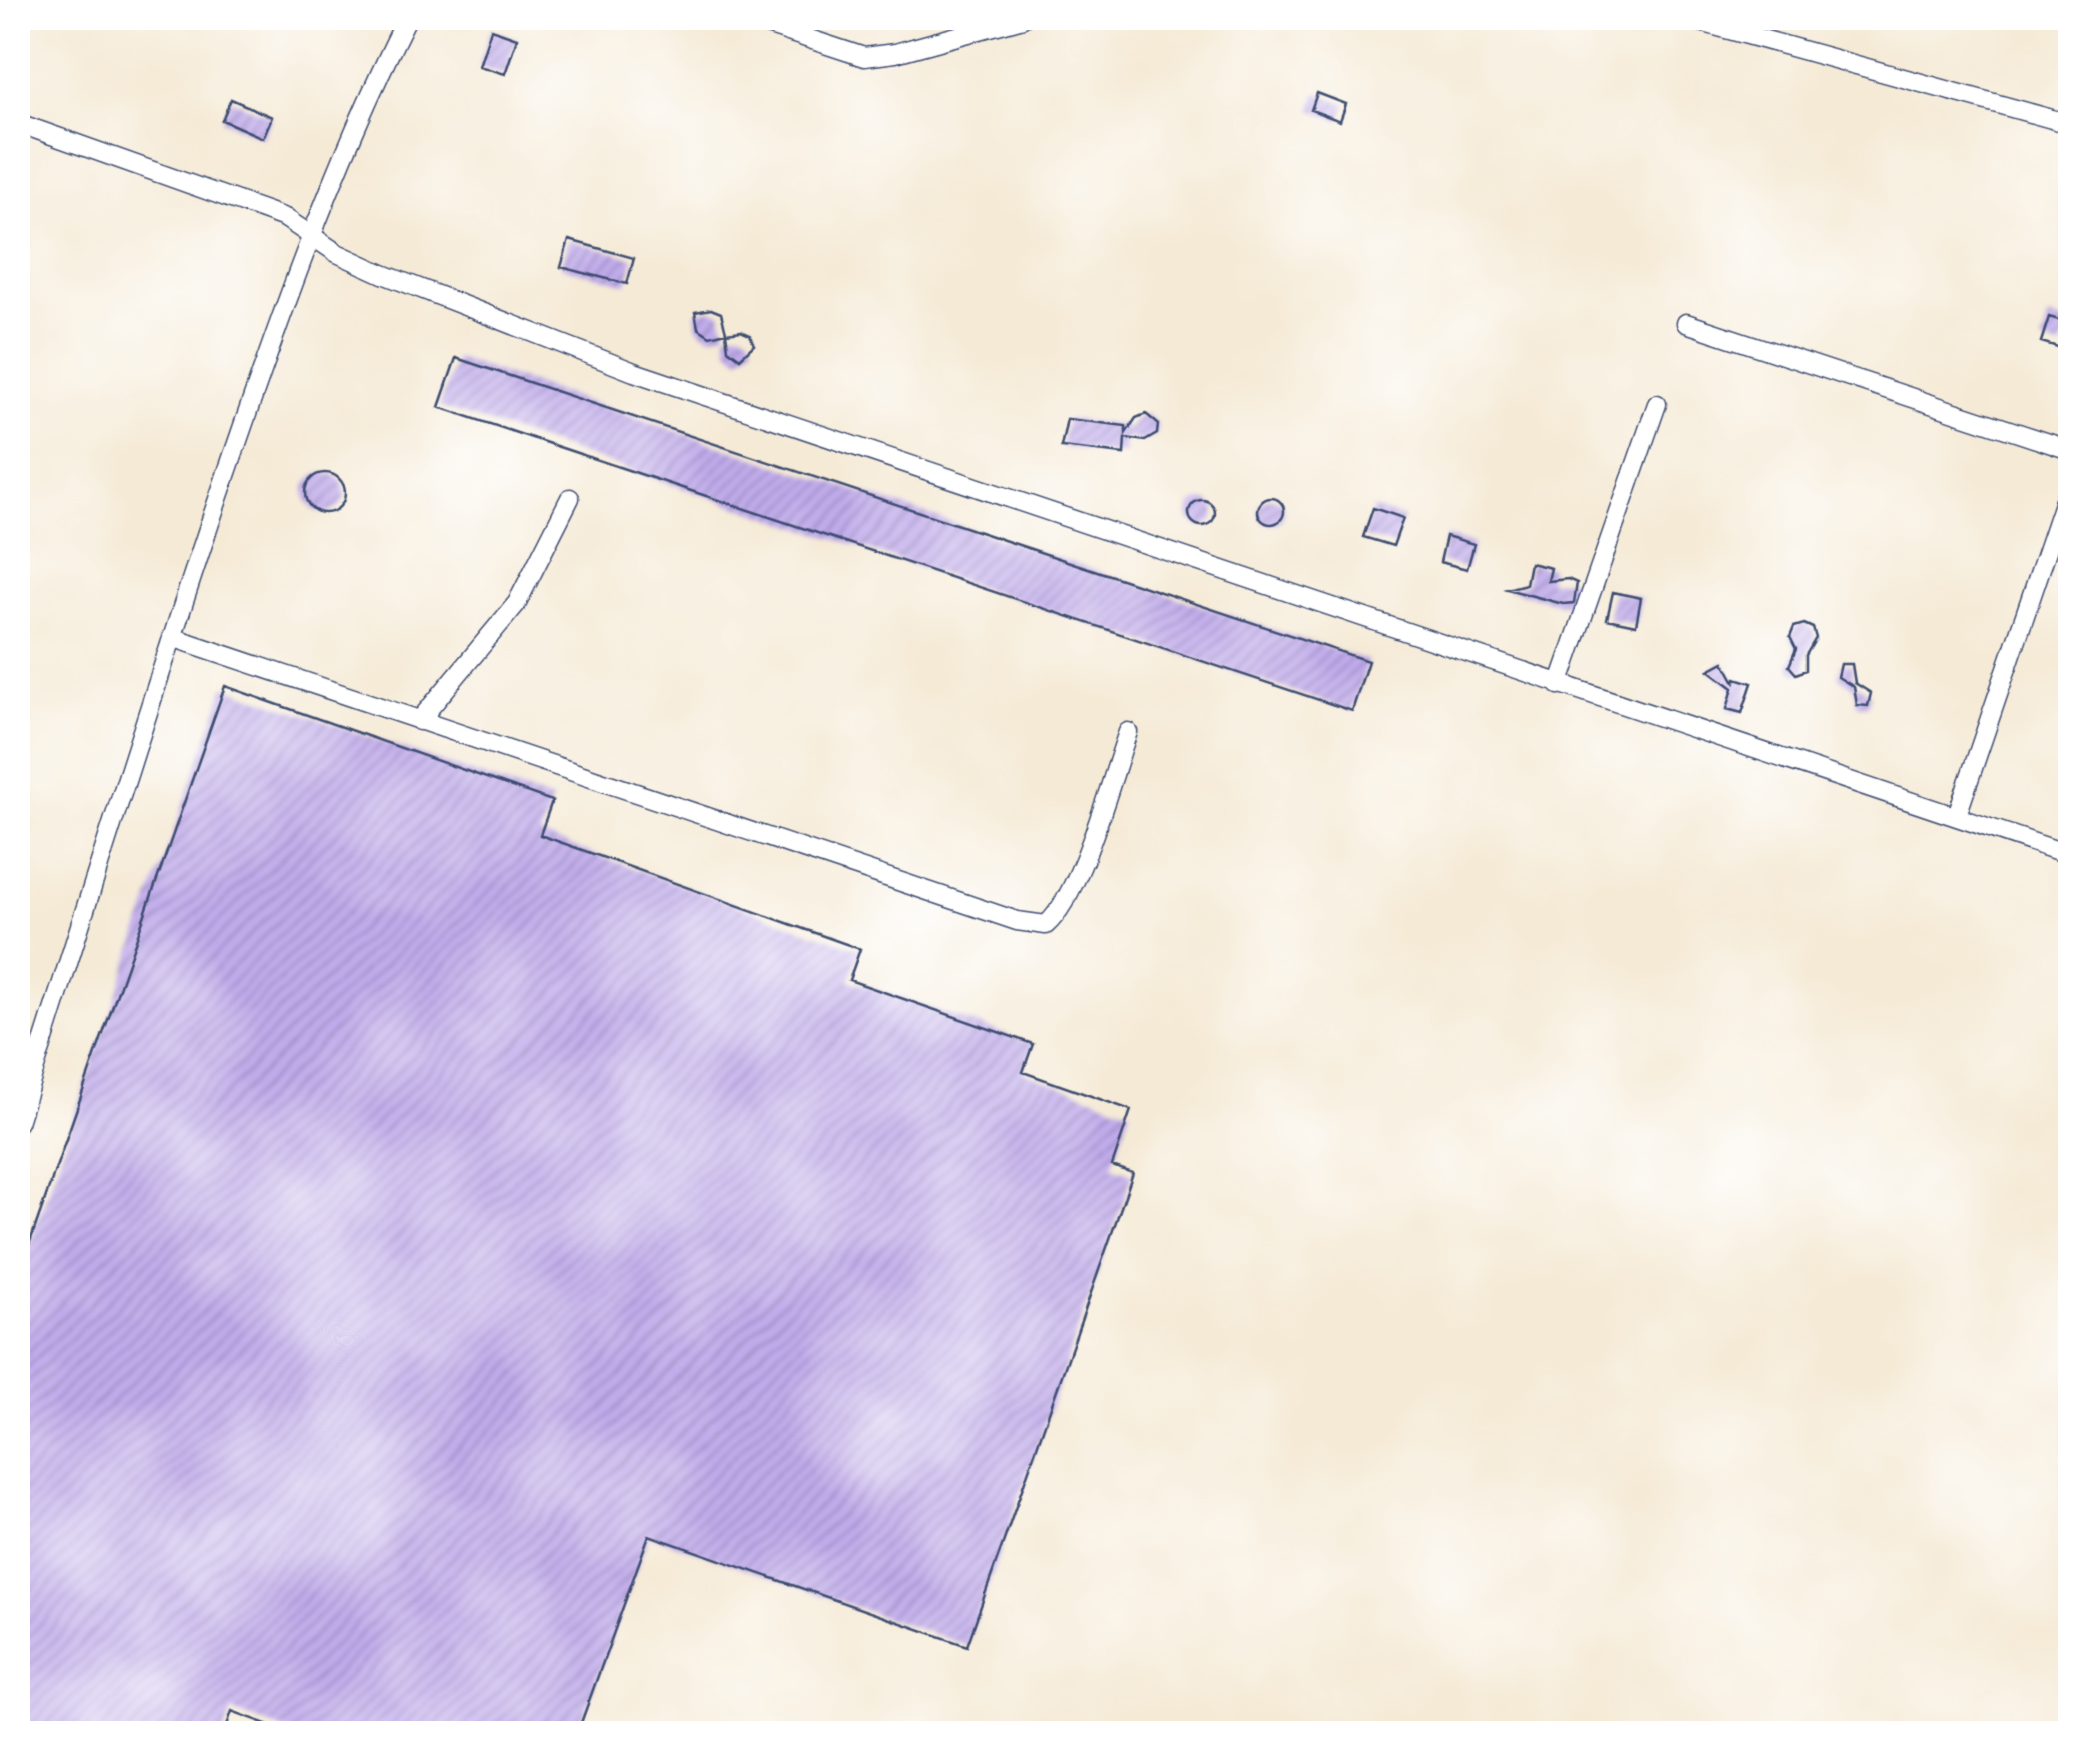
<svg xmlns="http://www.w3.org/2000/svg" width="2088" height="1751" font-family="'Libre Caslon Text',serif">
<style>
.building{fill:url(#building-hatch)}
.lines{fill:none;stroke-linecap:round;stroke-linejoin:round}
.street-casing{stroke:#3c4b70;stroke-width:21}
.street{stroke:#fff;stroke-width:18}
</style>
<defs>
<pattern id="building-hatch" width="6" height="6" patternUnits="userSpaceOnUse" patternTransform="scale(2.5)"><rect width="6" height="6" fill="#c1aceb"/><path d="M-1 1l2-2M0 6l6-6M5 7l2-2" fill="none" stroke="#9c8cc2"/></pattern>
</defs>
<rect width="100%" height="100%" fill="#fff"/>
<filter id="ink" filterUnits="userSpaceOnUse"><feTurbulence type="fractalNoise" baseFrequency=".01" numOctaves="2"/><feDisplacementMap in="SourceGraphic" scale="20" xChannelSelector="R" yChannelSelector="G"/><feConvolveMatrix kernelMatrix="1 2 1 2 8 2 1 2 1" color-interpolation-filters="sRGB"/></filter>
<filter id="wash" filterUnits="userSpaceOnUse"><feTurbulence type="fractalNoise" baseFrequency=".0048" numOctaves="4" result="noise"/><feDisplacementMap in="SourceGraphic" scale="40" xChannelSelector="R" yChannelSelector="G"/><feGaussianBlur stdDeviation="2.25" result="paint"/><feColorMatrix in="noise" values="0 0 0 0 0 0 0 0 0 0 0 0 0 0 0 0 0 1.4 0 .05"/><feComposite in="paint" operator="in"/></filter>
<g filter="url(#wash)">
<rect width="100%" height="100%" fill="#f5ead6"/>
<g id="blocks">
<path class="building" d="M491 29 517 38 505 74 479 66Z
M1317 93 1346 104 1340 121 1311 110Z
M231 99 272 117 263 138 222 120Z
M569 240 634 258 627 284 561 267Z
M711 309 721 313 726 332 710 336 698 328 695 312Z
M2049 317 2069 323 2061 348 2041 342Z
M741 331 750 335 754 345 740 358 728 349 726 333Z
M456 358 1368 661 1352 711 439 407Z
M1146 414 1158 424 1157 434 1145 441 1125 438 1124 454 1061 447 1067 419 1126 426V433L1136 418Z
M305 493a20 20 0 1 1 40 0a20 20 0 1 1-40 0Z
M1258 511a13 13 0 1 1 26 0a13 13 0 1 1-26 0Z
M1189 513a13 13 0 1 1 26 0a13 13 0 1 1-26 0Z
M1373 508 1403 518 1393 546 1363 537Z
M1446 536 1474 544 1467 569 1440 562Z
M1530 563 1551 568 1548 581 1568 579 1577 583 1574 603 1563 604 1507 589 1526 584Z
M1613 592 1641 598 1636 625 1607 619Z
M1804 624 1813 628 1816 638 1806 655V670L1796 674 1789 666 1796 649 1790 637 1794 627Z
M1724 662 1735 682 1736 678 1752 683 1742 713 1727 709 1733 688 1709 670Z
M1841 664H1852L1855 683 1871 693 1868 706 1857 705 1854 687 1838 677Z
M225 686 552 801 540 835 860 949 849 980 1033 1044 1023 1072 1131 1110 1112 1166 1133 1173 967 1646 649 1535 577 1734H294L232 1711 224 1734H18V1276Z"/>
</g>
</g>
<g filter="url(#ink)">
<use href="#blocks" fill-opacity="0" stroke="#3c4b70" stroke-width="2.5"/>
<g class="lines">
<defs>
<path id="street" d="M746 18 864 57 895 53 1023 18
M1686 18 2070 124
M18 123 285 218 337 253 383 274 634 372 2070 855
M1686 323 2070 450
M172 637 1017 921 1046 925C1081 895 1111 779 1128 732
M1559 685 1657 404
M419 721 517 603 570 498
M1957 815 2070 483
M18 1122C84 913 149 704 219 496 274 334 330 171 407 18"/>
</defs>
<use href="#street" class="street-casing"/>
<use href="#street" class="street"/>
</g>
</g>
<rect width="2088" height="1751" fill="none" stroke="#fff" stroke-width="60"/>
</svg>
